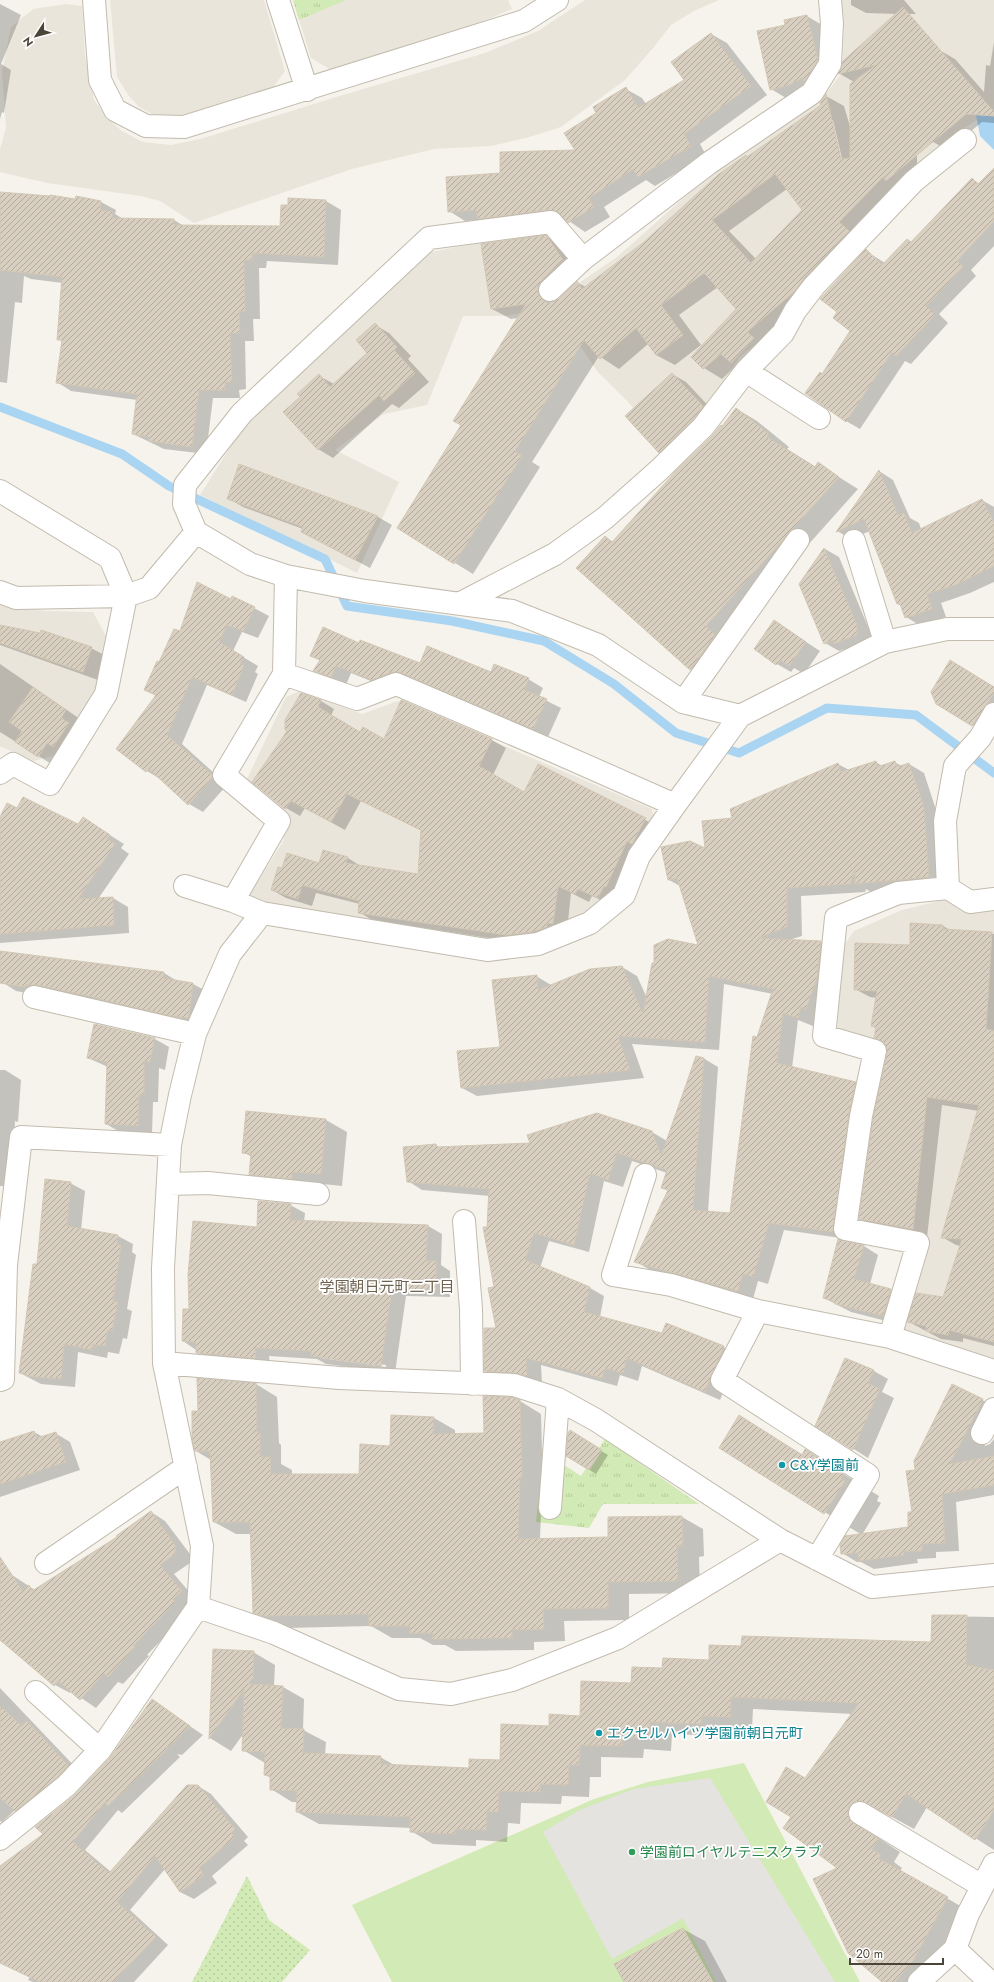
<svg xmlns="http://www.w3.org/2000/svg" width="994" height="1982" font-family="Jost,'Noto Sans JP',sans-serif">
<style>
.residential{fill:#eae5da}
.grass{fill:url(#grass-dots)}
.park{fill:url(#park-tufts)}
.pitch{fill:#d2eab5}
.parking{fill:#e5e3e0}
.water{fill:#a9d4f2}
.shadow{fill:#0003;fill-rule:evenodd}
.lines{fill:none;stroke-linecap:round;stroke-linejoin:round}
.stream{stroke:#a9d4f2;stroke-width:9}
.building{fill:url(#building-hatch);stroke:#d3c7b4;fill-rule:evenodd}
.minor-casing{stroke:#c2bbae;stroke-width:24}
.minor{stroke:#fff;stroke-width:22}
.culture-dot{fill:#0f9aa8;stroke:#fff;stroke-width:1.5}
.leisure-dot{fill:#2e9e5b;stroke:#fff;stroke-width:1.5}
.labels{text-anchor:middle;stroke-width:3.5;stroke-linejoin:round;paint-order:stroke}
.culture-label{font-size:14px;fill:#0d838f;stroke:#fff;text-anchor:start}
.leisure-label{font-size:14px;fill:#27864d;stroke:#fff;text-anchor:start}
.neighbourhood-label{font-size:15px;fill:#6e6250;stroke:#fff}
</style>
<defs>
<pattern id="grass-dots" width="8" height="8" patternUnits="userSpaceOnUse"><rect width="8" height="8" fill="#d2eab5"/><path d="M2 2h.1M6 6h.1" fill="none" stroke="#b6ca9c" stroke-width="1.8" stroke-linecap="round"/></pattern>
<pattern id="park-tufts" width="24" height="20" patternUnits="userSpaceOnUse"><rect width="24" height="20" fill="#d2eab5"/><path d="M3 7l-1-3M5 7V3M7 7l1-3M15 17l-1-3M17 17v-4M19 17l1-3" fill="none" stroke="#b6ca9c"/></pattern>
<pattern id="building-hatch" width="6" height="6" patternUnits="userSpaceOnUse"><rect width="6" height="6" fill="#d8cfc1"/><path d="M-1 1l2-2M0 6l6-6M5 7l2-2" fill="none" stroke="#b1aa9e"/></pattern>
</defs>
<rect width="100%" height="100%" fill="#f6f3ec"/>
<path class="residential" d="M110 0H264L285 71 272 89 176 117 166 118 152 114 139 107 129 96 117 77Z
M293 0H508L512 9 472 26 331 70 311 58Z
M585 0H719L694 11 671 25 654 47 625 80 561 127 526 138 491 146 434 149 352 169 194 223 160 201 141 196 47 183 0 172V149L6 128 2 71 11 27 33 9 66 4 82 6 85 55 94 100 108 119 122 131 143 142 171 145 200 139 343 95 485 53 538 31Z
M838 0H994V119L977 120 958 132 776 327 739 358 711 403 670 449 627 401 597 371 555 308 504 316H463L427 405 384 414 335 450 399 482 357 573 200 495 250 416 274 397 431 252 548 229 571 260 554 300 617 257 704 180 797 115 828 91 841 74 843 55 844 17Z
M0 604 46 611 93 612 106 636 98 690 56 755 34 761 2 747H0Z
M300 691 362 714 398 701 652 809 654 822 619 875 612 892 588 917 507 942 256 904 247 899 284 840 273 805 254 796 247 779 286 697Z
M947 899 994 909V1367L904 1336 903 1326 918 1258 858 1221 882 1055 837 1034 843 946 854 931 902 910Z"/>
<path class="grass" d="M247 1876 269 1920 310 1950 282 1982H192Z"/>
<path class="park" d="M293 0H346L299 20Z
M605 1439 699 1504H603L589 1528 536 1522 544 1452 581 1476Z"/>
<path class="pitch" d="M744 1763 860 1982H392L352 1905 594 1799 648 1782Z"/>
<path class="parking" d="M710 1778 835 1982H716L683 1918 612 1959 543 1832 580 1810 634 1789Z"/>
<path class="water" d="M976 115 994 116V150L980 136Z"/>
<path class="shadow" d="M851 0H904L916 14H902L917 22V190L866 243 722 379 704 368 737 309 718 287 679 315 701 345 675 365 656 355 648 344 619 369 599 356 532 462 540 467 473 574 398 528 462 425 518 318 511 319 492 309 546 236 564 247 581 271 556 298V301L578 283 586 287 645 243 746 156 749 157 823 105 826 96 844 106 851 130 854 82 840 74 844 62 897 14 866 13 851 5ZM831 120H833L843 163 841 164ZM787 189 803 210 756 259 729 231Z
M0 4 21 15 1 64 11 70 4 113 2 112 0 119Z
M807 16 822 25 832 69 786 98 771 89 786 26Z
M711 34 727 43 767 95 700 144 706 155 655 186 646 180 604 207 610 217 585 232 566 219 495 228 481 220 465 221 449 211 502 174 576 151 598 114 626 89 642 98 646 104 686 80Z
M994 42V123L982 122 948 150 933 142 941 51 955 59 984 92 986 65 990 66Z
M994 177V246L971 270 976 276 939 314 948 323 911 364 905 361 860 429 846 421 823 375 851 331 866 251 885 263 907 240 912 243 972 179 980 184Z
M0 193 76 201 77 197 101 202 116 210 115 214 125 220H174L184 226 281 227 289 206V200L326 201 341 210 338 265 267 261 266 268H259L260 319H253L254 341H245L246 389 239 390 240 398H213L206 454 164 449 133 434 137 400 71 391 57 382 63 342 58 339 63 283 31 279 24 276 22 303 15 302 7 383 0 382Z
M375 325 389 333 411 356 408 359 429 382 399 408 392 404 333 458 318 449 301 397 319 376 334 384 368 353Z
M672 374 686 382 717 415 674 460 660 452Z
M737 409 757 421 789 447 787 449 816 467 818 464 858 489 725 638 711 681 691 669 578 568 605 537 613 542 723 427Z
M879 471 893 480 910 518 919 523 921 529 982 500 994 507V582L970 593 941 603 946 617 921 626 906 617 902 606 898 604 870 531 851 539 837 531Z
M228 498 378 517 392 525 370 568 302 532 303 529 243 507Z
M825 549 839 557 871 634V643L850 652 845 649 839 651 825 643 800 585Z
M231 600 254 608 269 616 258 638 242 632 233 651 258 666 255 672 258 674 246 702 207 685 182 744 226 784V786L203 812 189 804 162 780 147 771 156 696 146 690 159 663 181 632Z
M774 621 820 651 804 674 794 668 791 672 777 664Z
M0 626 91 648 106 656 98 680 0 645Z
M360 644 420 664 528 679 543 688 539 697 561 708 548 737 416 680H407L388 688 351 673 346 685 329 679 315 671 320 661 311 655Z
M0 664 80 719 53 765 0 732Z
M994 687V720L986 733 936 703Z
M301 694 321 701 334 709 331 716 360 733 385 741 401 701 492 740 506 748 493 775 524 794 539 766 659 827 612 905 592 896 589 902 571 893 567 931 521 943 372 920 359 912 360 904 316 893 312 906 286 898 272 890 283 870 320 865 348 858 362 867 419 876 422 831 361 801 345 830 305 808 300 816 286 808 253 782 288 731Z
M876 762 882 766 894 762 902 766 909 764 924 773 938 816 943 885 871 892 866 889 865 892 801 896 802 936 789 940 821 942 836 950 813 1026 798 1020 792 1068 855 1083 870 1091 848 1239 784 1230 768 1284 758 1281 753 1299 650 1270 635 1261 669 1191 662 1187 667 1173 632 1161 623 1187 604 1181 589 1252 549 1241 540 1268 590 1288 604 1296 600 1317 663 1334 723 1347 738 1356 720 1400 642 1366 638 1381 620 1375 617 1386 541 1365 542 1383 500 1379 485 1371 498 1329 495 1287 488 1228 490 1196 422 1190 408 1181 404 1148 436 1145 441 1148 531 1144 652 1132 667 1141 703 1058 718 1067 708 1212 731 1214 758 1038 773 994 724 984 719 1050 632 1044 644 1078 477 1096 462 1088 501 1048 536 976 551 985 622 967 637 976 647 998 699 946 680 886 669 880 706 850 733 819 838 764 849 770Z
M18 809 79 825 83 818 124 844 121 848 129 854 98 899 113 898 128 907 129 933 0 943V832Z
M943 926 952 931 994 934V1346L963 1338V1342L941 1339 909 1322 944 1298 961 1246 956 1245 942 1237 979 1111 942 1105 927 1237 875 1227 860 1218 888 1053 885 1043 875 1037 877 1029 872 1026 877 998 870 997 855 989 911 947Z
M164 973 179 982 193 984 208 992 203 1026 16 991 2 982Z
M155 1039 169 1047 165 1070 159 1068 158 1102H153L152 1134 120 1132 106 1124 108 1067 88 1058Z
M0 1070H5L21 1080 18 1122 15 1121 11 1187 0 1186Z
M326 1120 347 1132 342 1186 313 1183 272 1186 250 1174 252 1157 243 1152Z
M70 1183 85 1191 81 1230 118 1236 133 1244 132 1252 136 1255 127 1309 132 1311 127 1339 123 1338 119 1354 108 1352 107 1358 78 1352 75 1387 41 1384 20 1373 37 1265Z
M290 1205 305 1213 304 1221 428 1226 442 1234 441 1265 450 1271V1297L406 1296 395 1373 326 1364 317 1359 269 1356 270 1366 212 1361 183 1341 190 1310 258 1228ZM319 1356 386 1365V1367L321 1358Z
M839 1240 864 1246 878 1255 870 1284 891 1290 905 1298 898 1324 851 1312 824 1298Z
M874 1371 888 1379 882 1392 894 1398 868 1458 816 1425Z
M256 1384 277 1397 279 1443 281 1445V1464L292 1470V1475H360L391 1447 434 1418 455 1430V1434H485L520 1401 541 1414 543 1489H542L540 1539 609 1538 682 1517 703 1529 704 1556 699 1557 700 1593 629 1594V1620L564 1621 565 1641 534 1642V1650L456 1651 445 1645H433L420 1638H392L371 1626 286 1628 275 1624 254 1612 251 1534H236L214 1522 211 1460 196 1451 199 1412Z
M953 1385 994 1406 984 1442 985 1446 990 1444 994 1439V1495L956 1502 959 1551 936 1552V1558L917 1559 918 1563 874 1569 861 1562H857L842 1553 862 1535 720 1448 740 1417 803 1455 805 1450 879 1496 877 1501 881 1503 862 1535 909 1527 914 1513 916 1471Z
M34 1432 43 1437 55 1433 70 1442 80 1470 0 1497V1443Z
M577 1436 608 1455 596 1474 567 1456Z
M151 1512 165 1521 190 1554V1563L174 1574 196 1600 189 1611 147 1655 149 1656 123 1684 118 1682 96 1708 71 1691 70 1693 55 1685 0 1639V1583L12 1575 35 1590 119 1537Z
M933 1616 994 1617V1850L927 1807 914 1829 883 1812 876 1814 869 1826 871 1833 900 1852 894 1862 902 1868 900 1871 969 1911 927 1982H884L839 1868 792 1817 806 1780 853 1714 753 1709 752 1729 723 1728 722 1736 672 1734 671 1751 644 1749 643 1758 601 1757V1777H590L589 1797 562 1796 561 1804 521 1803 520 1824 508 1823 507 1842 476 1840V1846L433 1844 411 1831V1828L319 1824 297 1812V1802H292L271 1789V1778L265 1775V1763L243 1750 244 1733 231 1751 210 1738 214 1650 253 1652 275 1665 274 1686 283 1687 304 1699 303 1730 326 1742 325 1755 380 1757 396 1766 470 1770 501 1761 550 1727 581 1717 632 1684 663 1669 710 1661 742 1647 932 1643Z
M0 1688 82 1774 30 1818 15 1810 2 1822 0 1821Z
M152 1700 203 1735 182 1755 177 1754 180 1757 122 1813 118 1810 85 1850 111 1872 198 1786 211 1794 248 1837 244 1841 248 1845 212 1876 217 1883 194 1899 180 1892 165 1869 130 1910 168 1945 134 1982H33L28 1980 30 1977 0 1963V1868L45 1834 75 1796 110 1759Z
M683 1929 705 1941 727 1982H625Z"/>
<g class="lines">
<path class="stream" d="M0 407 122 454 169 486 325 559 347 606 452 621 544 641 614 684 676 733 739 753 827 708 916 715 994 773"/>
</g>
<path class="building" d="M903 7 994 112V116L966 114 886 181 883 177 839 222 849 231 805 277 795 291 747 332 754 338 731 363 721 354 703 369 691 357 736 309 704 273 661 305 683 335 656 355 636 328 600 359 584 340 515 451 522 456 454 564 397 528 461 425 453 421 526 304 491 309 481 244 546 235 563 260 541 281 538 287V293L541 299 546 302H552L559 299 577 281 582 289 644 242 719 174 746 155 747 157 821 105 820 103 826 94 841 159 850 158V84L876 65 838 74 843 61ZM775 174 802 210 751 263 712 220Z
M807 15 818 60 804 82 802 78 790 85 770 90 757 31 785 25 784 20Z
M711 33 751 86 684 134 691 146 638 177 633 169 589 198 594 207 568 223 560 214 550 210 478 219 476 210 448 212 446 177 500 173V152L575 150 564 133 596 113 593 107 626 87 638 108 684 80 671 62Z
M994 168V221L957 261 963 267 926 306 935 315 896 356 892 352 846 422 805 393 820 372 822 374 850 331 833 318 837 312 820 299 866 249 882 265 907 239 911 242 972 178 978 184Z
M0 192 50 196V195L75 199 76 196 101 201 100 210 113 212 112 218 174 219V225L280 226 281 205H288V198L326 200 324 257 252 253V260H244L245 311H239L240 333H230L232 382H225V390H199L192 447 149 441V437L132 434 137 394 56 383 62 340H57L62 277 0 270Z
M375 323 397 347 394 350 415 373 384 401 379 395 318 450 283 412 300 397 297 394 319 374 330 387 367 353 356 340Z
M672 373 703 406 694 419 659 453 625 416Z
M736 408 769 434 767 437 815 467 818 462 839 477 706 626 715 635 690 670 576 568 605 536 612 542 676 471 712 436 721 425 722 426Z
M239 464 378 516 355 560 301 532 303 527 227 499Z
M879 470 898 515 904 513 912 533 982 499 994 523V566L955 585 927 594 932 609 905 618 900 604H897L864 519 836 532Z
M824 548 857 625V635L834 644 833 640 824 644 799 584Z
M197 582 231 599 232 596 255 607 243 631 227 625 219 642 244 657 240 663 244 665 232 695 192 677 167 735 212 775V778L188 805 149 769 146 772 116 749 156 695 144 690 157 661 159 662 174 629 180 631Z
M774 620 806 642 789 666 780 660 776 665 754 649Z
M0 625 40 633 41 630 92 647 83 672 0 643Z
M323 627 359 643 360 640 420 663 427 646 491 672 494 664 529 678 524 690 547 699 533 729 401 673 392 672 372 680 336 666 331 677 313 671 320 660 310 656Z
M950 660 994 687V693L972 726 936 704 931 692Z
M33 687 66 710 61 718 69 723 53 747 47 743 38 757 15 742 22 731 9 722Z
M301 693 321 700 318 707 360 732 363 727 384 739 401 700 492 739 479 766 524 792 538 764 646 818 632 844 627 841 606 887 604 886 598 898 578 889 575 894 558 886 553 924 547 923V927L532 932 506 935 358 913 359 901 302 885 298 899 271 890 278 867 282 868 287 853 319 863 323 850 348 857 346 863 418 874 421 830 347 794 331 822 291 801 285 809 252 782 287 731 285 730V720Z
M876 761 877 767 895 761 897 767 909 763 924 807 929 877 855 884V869L850 884 787 888V927L758 938 821 941 817 978 806 1009 801 1007 798 1018 783 1013 777 1063 856 1082 849 1114 833 1232 769 1223 753 1277 743 1274 738 1291 634 1262 668 1190 661 1188 667 1170 617 1153 608 1180 590 1173 574 1245 534 1233 525 1260 590 1287 584 1312 662 1333 666 1323 724 1346 705 1392 627 1358 623 1373 605 1368 602 1378 526 1358 527 1376 515 1373 484 1371V1328H496L488 1288 494 1287 483 1227H487L489 1189 407 1182 403 1147 436 1144 437 1147 530 1143 527 1135 597 1113 652 1131 661 1156 696 1056 704 1058 693 1210 730 1213 753 1036 757 1037 773 989 709 976 705 1042 618 1036 630 1070 461 1088 457 1051 500 1047 492 980 537 975 538 990 590 969 622 966 643 1014 652 963H654V945L668 939 698 945 677 878 668 880 661 847 690 841 705 848 702 821 732 818 730 809 838 763 841 772Z
M23 797 78 824 83 817 110 835 107 839 115 844 78 899 113 897 114 925 0 934V817L7 803 17 808Z
M910 923 943 925V929L992 932 986 1029 994 1031V1342L949 1330 948 1335 926 1331V1326L907 1322 916 1293 943 1297 962 1239 941 1238 979 1105 927 1097 913 1229 859 1219 873 1118 887 1053 884 1042 874 1038 876 1027 871 1026 877 991 854 990 855 943 910 945Z
M0 951 164 972 163 978 193 983 189 1015 188 1018 171 1016 99 999V998L37 985H25V987L0 983Z
M94 1024 155 1038 150 1062 144 1061V1094H139L138 1126 105 1124 107 1062 87 1058Z
M246 1111 326 1119 321 1174 292 1172V1179L249 1175 251 1154 242 1153Z
M45 1179 71 1182 67 1226 118 1235 117 1245H121L113 1301 118 1302 112 1331 108 1330 105 1346 93 1344 92 1350 64 1344 61 1379 26 1376V1374L19 1373 33 1264H37Z
M258 1201 291 1204 290 1220 428 1225 426 1261H436V1290L392 1289 381 1366 311 1356V1351L255 1348 256 1358 196 1353V1342L182 1341 183 1309H189L188 1274 193 1221 257 1227Z
M838 1239 864 1245 854 1279 891 1289 883 1316 835 1304V1302L823 1298Z
M845 1358 874 1370 868 1383 880 1389 853 1450 815 1426Z
M197 1378 256 1383 257 1432H260V1457H270L271 1474H359L360 1444 390 1446 391 1415 434 1417 433 1434 484 1433 483 1396 512 1397 520 1400 522 1477H520L518 1539 608 1537V1517L682 1516 683 1545H677L678 1581 608 1582V1608L543 1609 544 1629 512 1630V1638L433 1639V1633H410V1626H369V1614L263 1616 253 1613 250 1522H213L210 1451H195L192 1439V1411H198Z
M952 1384 983 1399 950 1464 994 1456V1485L942 1494 945 1543 922 1544V1551H903L904 1555 859 1561 858 1553 841 1554 840 1545 845 1536 908 1527V1512H912L906 1471 915 1470 914 1461Z
M739 1415 802 1455 805 1449 843 1473 841 1479 845 1481 824 1514 719 1448Z
M570 1430 602 1450 589 1470 566 1456 568 1433Z
M34 1431 37 1438 56 1432 66 1462 0 1484V1442Z
M151 1511 175 1545V1554L160 1565 182 1591 173 1599 175 1602 133 1646 135 1647 108 1677 104 1673 80 1700 58 1681 54 1686 0 1640V1557L22 1590 29 1585 32 1591 117 1537 116 1536Z
M932 1615H967L966 1665 994 1670V1810L975 1840 906 1794 892 1817 861 1801 854 1802 849 1807 848 1813 849 1819 879 1839 872 1849 881 1855 878 1858 948 1897 913 1961 895 1982H882L848 1953 813 1879 837 1868 783 1828 791 1817 766 1802 786 1767 805 1778 859 1703 731 1697 730 1717 701 1716V1724L650 1722 649 1739 622 1737V1746L580 1745 579 1765H569L568 1785 540 1784V1792L499 1791 498 1812 487 1811 486 1830 455 1829V1834L410 1832V1817L296 1812 297 1791 270 1790V1776L264 1775 265 1752 242 1751 244 1689 209 1739 213 1649 254 1651 253 1678 248 1684 283 1686 281 1728 304 1729 303 1753 381 1756 380 1764 469 1768V1759L500 1760 501 1724 549 1726V1714L580 1716 581 1681 631 1683 632 1667 662 1668 663 1658 709 1660V1645L741 1646 742 1636 931 1642Z
M152 1699 190 1726 168 1747H165L167 1749 108 1806 105 1802 73 1842 109 1873 187 1785H198L235 1829 231 1833 235 1837 199 1868 204 1875 180 1892 155 1856 117 1902 156 1937 113 1982H40L0 1963V1866L43 1834 35 1827 74 1796 109 1759Z
M0 1706 22 1726 27 1721 68 1765 58 1777 15 1811 0 1798Z
M683 1928 713 1982H624L614 1964Z"/>
<g class="lines">
<defs>
<path id="minor" d="M94 0 100 80 115 110 146 126 184 127 524 21 557 0
M278 0 307 90
M830 0 832 23 830 64 812 93 709 163 583 259 551 222 429 238 242 413 185 485 184 504 196 532 250 564 286 576 365 591 512 611 598 645 683 702 740 716 885 642 947 629H994
M550 290 583 259
M746 371 819 418
M0 491 110 558 126 596 106 694 50 784 13 764 0 773
M854 541 885 642
M0 592 16 598 126 596 149 588 196 532
M461 603 555 554 605 518 659 470 703 427 746 371 783 333 795 311 814 286 914 181 965 140
M284 674 357 699 396 684 555 752 675 805
M683 702 798 540
M185 886 233 901 262 913
M948 888 970 902 994 899
M233 901 279 821 224 775 284 674 286 576
M34 997 195 1034
M645 1175 613 1275 671 1285 758 1311 890 1337 994 1371
M168 1184 208 1183 318 1194
M464 1221 471 1309 472 1384
M758 1311 722 1380 868 1475 817 1559
M890 1337 918 1243 845 1229 861 1116 875 1051 824 1036 836 918 898 893 948 888 945 821 955 766 980 738 994 714
M164 1363 339 1378 514 1385 558 1399 596 1420 780 1540 872 1587 994 1575
M0 1380 3 1379 6 1265 21 1137 170 1145
M982 1433 994 1409
M550 1508 558 1399
M46 1563 186 1467
M198 1607 274 1633 399 1689 451 1694 512 1680 618 1638 780 1540
M36 1692 100 1750
M860 1813 982 1886
M0 1839 66 1786 100 1750 198 1607 202 1546 164 1363 163 1268 170 1145 180 1095 195 1034 230 954 262 913 487 950 538 944 590 923 624 895 639 856 675 805 740 716
M955 1949 990 1982
M919 1982 955 1949 968 1914 994 1864"/>
</defs>
<use href="#minor" class="minor-casing"/>
<use href="#minor" class="minor"/>
</g>
<g class="culture-dot">
<circle cx="782" cy="1465" r="4"/>
<circle cx="599" cy="1733" r="4"/>
</g>
<circle class="leisure-dot" cx="632" cy="1852" r="4"/>
<g class="labels">
<g class="culture-label">
<text x="790" y="1470">C&amp;Y学園前</text>
<text x="607" y="1738">エクセルハイツ学園前朝日元町</text>
</g>
<g class="leisure-label">
<text x="640" y="1857">学園前ロイヤルテニスクラブ</text>
</g>
<g class="neighbourhood-label">
<text x="387" y="1292">学園朝日元町二丁目</text>
</g>
</g>
<g transform="translate(36 36) rotate(234)" stroke="#ffffff" stroke-width="3" paint-order="stroke">
<path d="M0-3L7 15L0 10L-7 15Z" fill="#4b4439"/>
<text y="-6" font-size="11" font-weight="bold" text-anchor="middle" fill="#4b4439">N</text>
</g>
<path d="M850 1958v6h93v-6" fill="none" stroke="#4b4439" stroke-width="2"/>
<text x="856" y="1958" font-size="12" fill="#4b4439" stroke="#ffffff" stroke-width="3" paint-order="stroke">20 m</text>
</svg>
